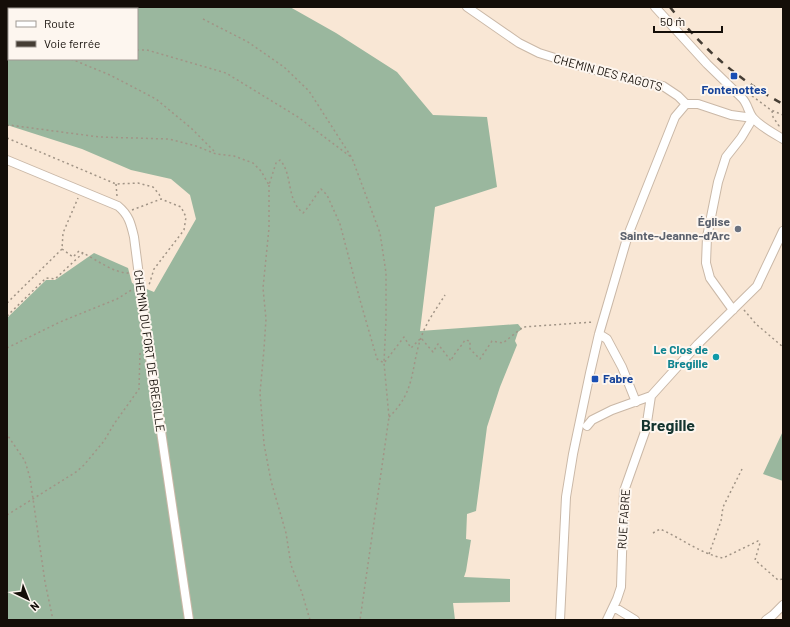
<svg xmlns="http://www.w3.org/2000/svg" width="790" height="627" font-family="Barlow,sans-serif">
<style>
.forest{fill:#9ab79e;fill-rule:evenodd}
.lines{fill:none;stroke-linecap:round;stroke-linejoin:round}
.street-casing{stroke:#cab8a7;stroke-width:10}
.path{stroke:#a19486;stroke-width:1.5;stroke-dasharray:2 3;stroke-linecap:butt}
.street{stroke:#fff;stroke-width:8}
.rail{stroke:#453d34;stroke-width:2.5;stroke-dasharray:7 7;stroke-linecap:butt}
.transit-dot{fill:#1a4fb4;stroke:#fdf6ef;stroke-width:1.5}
.worship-dot{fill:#6b7280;stroke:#fdf6ef;stroke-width:1.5}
.culture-dot{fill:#0f9aa8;stroke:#fdf6ef;stroke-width:1.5}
.labels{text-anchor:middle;stroke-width:4;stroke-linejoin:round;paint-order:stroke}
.street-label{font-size:12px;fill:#140e08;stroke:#fdf6ef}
.transit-label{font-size:12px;font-weight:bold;fill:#164399;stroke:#fdf6ef}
.worship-label{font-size:12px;font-weight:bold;fill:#5b616d;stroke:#fdf6ef;text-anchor:end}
.culture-label{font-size:12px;font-weight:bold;fill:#0d838f;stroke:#fdf6ef;text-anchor:end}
.district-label{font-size:16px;font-weight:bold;fill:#13342f;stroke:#fdf6ef}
</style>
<rect width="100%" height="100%" fill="#f9e7d5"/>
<path class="forest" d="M7 7H290L336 33 397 72 433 115 487 117 497 187 435 207 420 331 518 324 522 329 518 332 515 341 517 345 500 387 487 427 476 511 467 514 466 539 471 540 466 571 464 577 510 579V602L453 603 455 620H7V318L46 280H55L94 253 128 268 132 283 154 292 196 219 190 195 171 179 131 170 82 149 7 125ZM9 9H137V59H9Z
M783 431V481L763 474Z"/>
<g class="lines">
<defs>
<path id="street" d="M467 7 519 43 539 53 590 69 663 86 678 96 686 104
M655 7 707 64 742 98C748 104 748 112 753 118 761 127 773 133 783 139
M7 160 118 206C129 215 131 224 134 237L146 330 189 620
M733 310 710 278 706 263 707 237 718 182 726 157 741 138 753 118
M599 334 607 339 622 367 636 402
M587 426 592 420 612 410 651 396 698 344 757 286 783 231
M614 607 635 620
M560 620 566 497 573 454 590 373 599 334 628 235 671 127 675 117 686 104H698L731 115 753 118
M607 620 617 599 621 587 624 491 646 429 651 396
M766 620 773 615 783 605"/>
</defs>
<use href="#street" class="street-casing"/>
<path class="path" d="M203 19 248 42 284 67 309 91 352 158 380 233 386 273V320L384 363 389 417 360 620
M137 50H147L226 73 298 117 351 157
M71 59 110 75 156 99 191 128 216 153
M783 78V77
M752 96 771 110 783 115
M772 111 773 117 779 126 778 127
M7 126 9 125 99 137 169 139 196 146 216 154 234 156 253 163 261 171 269 185 276 163 280 160C293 174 286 200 303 213 310 206 314 197 321 189L327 195 340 224 360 300 377 359 384 363 404 337 411 348 421 338 433 352 438 344 451 361C454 353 461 347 465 340L470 341V349L480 359 492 341 503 343 523 327 593 322
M7 138 116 184 138 183 153 187 159 194 161 199
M116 184 117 196
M269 185V228L263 288 266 319 264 349 260 393 264 444 271 481 286 533 291 565 302 593 310 620
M132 210 161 199 181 207 186 217 184 230 154 269 149 285
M62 249 73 257 79 251 83 253
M7 303 62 249 63 233 78 198
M744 310 756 324 783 347
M7 316 46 278 55 279 83 253C97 260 115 274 130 273
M7 348 60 322 117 299 133 289
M389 417C417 390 410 367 422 335 427 321 437 308 445 295
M7 432 8 436 25 461 30 478 45 582 53 620
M7 515 76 472 84 465 104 441 114 424 139 389 140 353
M653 533 660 529C681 538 701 554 723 558L758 541 760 543 755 560 778 580 783 579
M709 554 721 521 723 507 742 469"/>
<use href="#street" class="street"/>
<path class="rail" d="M670 7C701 47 738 80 783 104"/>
</g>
<g class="transit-dot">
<rect x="730" y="72" width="8" height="8" rx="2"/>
<rect x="591" y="375" width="8" height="8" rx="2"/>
</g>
<circle class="worship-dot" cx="738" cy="229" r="4"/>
<circle class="culture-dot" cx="716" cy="357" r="4"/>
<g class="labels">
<g class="street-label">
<text transform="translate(608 73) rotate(15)" y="4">CHEMIN DES RAGOTS</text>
<text transform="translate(149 351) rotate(82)" y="4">CHEMIN DU FORT DE BREGILLE</text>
<text transform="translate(624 519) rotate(-86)" y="4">RUE FABRE</text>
</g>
<g class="transit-label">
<text x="734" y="94">Fontenottes</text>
<text x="603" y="383" text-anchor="start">Fabre</text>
</g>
<g class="worship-label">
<text x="730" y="226">Église<tspan x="730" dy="14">Sainte-Jeanne-d'Arc</tspan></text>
</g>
<g class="culture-label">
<text x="708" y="354">Le Clos de<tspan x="708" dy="14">Bregille</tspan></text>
</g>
<g class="district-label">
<text x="668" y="431">Bregille</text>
</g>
</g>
<rect width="790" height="627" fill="none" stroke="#140e08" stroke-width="16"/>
<rect x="8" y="8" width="130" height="52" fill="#fdf6ef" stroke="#a09993"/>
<rect x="16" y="21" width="20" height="6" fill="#ffffff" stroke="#a09993"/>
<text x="44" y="28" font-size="12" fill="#140e08">Route</text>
<rect x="16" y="41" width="20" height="6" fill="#453d34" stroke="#a09993"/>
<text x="44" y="48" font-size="12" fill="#140e08">Voie ferrée</text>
<g transform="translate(28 599) rotate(137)" stroke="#fdf6ef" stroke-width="3" paint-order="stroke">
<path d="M0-3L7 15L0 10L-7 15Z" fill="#140e08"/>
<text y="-6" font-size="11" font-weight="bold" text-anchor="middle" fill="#140e08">N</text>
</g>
<path d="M654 26v6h68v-6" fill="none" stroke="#140e08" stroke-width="2"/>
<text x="660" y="26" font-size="12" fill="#140e08" stroke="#fdf6ef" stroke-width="3" paint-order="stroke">50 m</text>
</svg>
